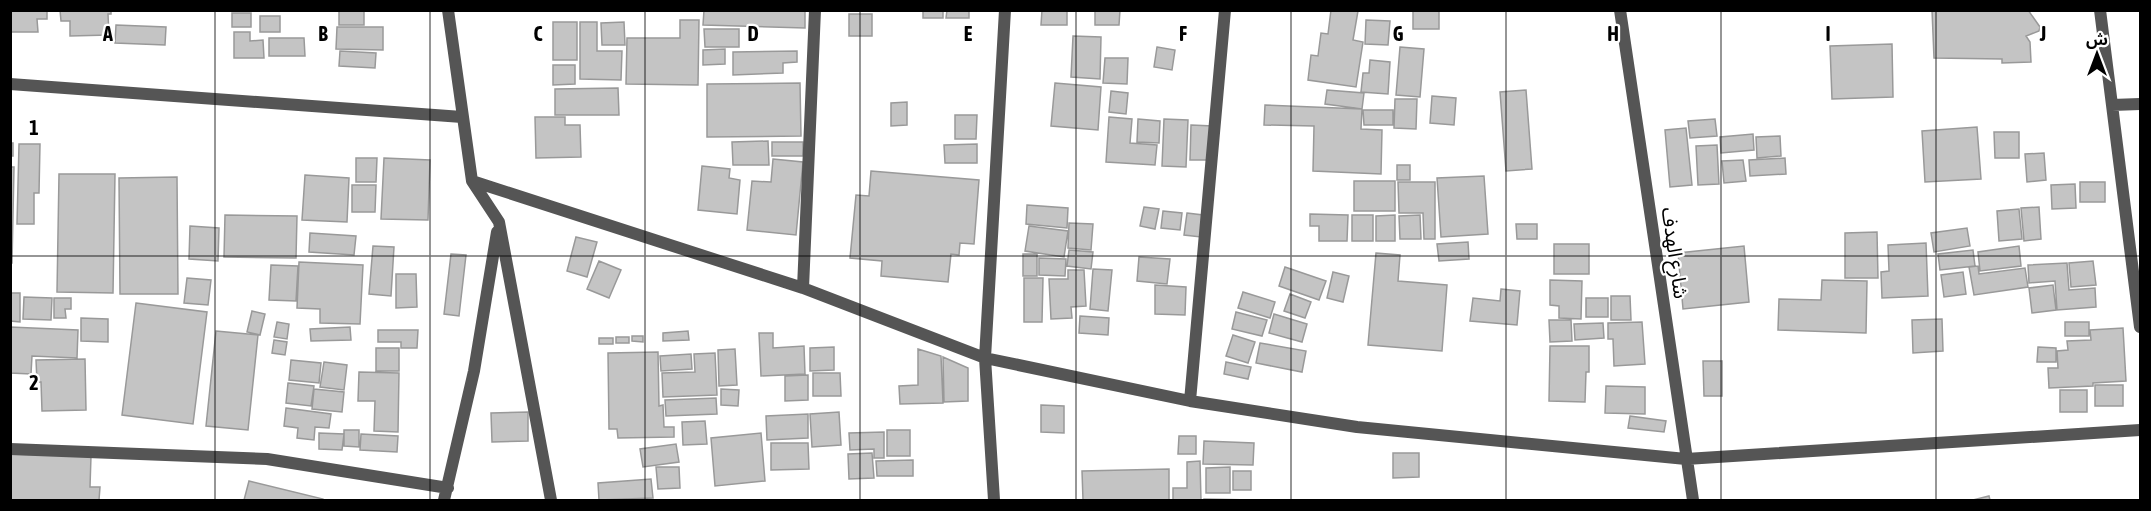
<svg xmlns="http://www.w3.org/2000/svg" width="2151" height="511" font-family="'Asap Condensed','Noto Sans Arabic',sans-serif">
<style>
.building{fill:#c4c4c4;stroke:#999;stroke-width:1.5}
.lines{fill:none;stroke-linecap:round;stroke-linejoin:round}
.minor{stroke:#555;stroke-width:12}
.grid{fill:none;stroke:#000;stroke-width:1.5;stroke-opacity:0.55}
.labels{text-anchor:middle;stroke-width:4.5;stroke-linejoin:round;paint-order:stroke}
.street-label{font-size:20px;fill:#000;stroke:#fff}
.grid-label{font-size:20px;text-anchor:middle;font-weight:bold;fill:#000;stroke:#fff;stroke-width:4.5;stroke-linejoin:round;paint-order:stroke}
</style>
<rect width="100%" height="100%" fill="#fff"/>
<path class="building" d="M10 10H47V19H37L38 32H10Z
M60 10H111V14H108L109 35 70 36V21H61Z
M339 10H364V25H339Z
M704 10H805V28L703 25Z
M923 10H943V18H923Z
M947 10H969V18H946Z
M1042 10H1067V25H1041Z
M1095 10H1120L1119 25H1095Z
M1331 10 1358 11 1353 40 1363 42 1356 87 1308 80 1311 55 1318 56 1321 33 1328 34Z
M1413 10H1439V29H1413Z
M1932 10H2028L2040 27 2039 31 2026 36 2030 42 2031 62 2002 63V59L1934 58Z
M232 13H251V27H232Z
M849 14H872V36H849Z
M260 16H280V32H260Z
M680 20H699L698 85 626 84 627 38H680Z
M1366 20 1390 21 1388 45 1365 44Z
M553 22H577V60H553Z
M580 22H597V51H622L621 80 580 79Z
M624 22 625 45H602L601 23Z
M116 25 166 27 165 45 115 43Z
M337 27H383V50L336 49Z
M704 29H739V47H705Z
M234 32H250V41L263 40 264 58H234Z
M1073 36 1101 37 1100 79 1071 77Z
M269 38H304L305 56H269Z
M1892 44 1893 97 1832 99 1830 46Z
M1157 47 1175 50 1172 70 1154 67Z
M1400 47 1424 49 1420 97 1396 95Z
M725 49V64L703 65V50Z
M340 51 376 53 375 68 339 66Z
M797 51V62L783 63V73L733 75V52Z
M1105 58H1128L1127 84 1103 83Z
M1370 60 1390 62 1388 94 1361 92 1363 73H1369Z
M553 65H575V84L553 85Z
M800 83 801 136 707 137V84Z
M1055 83 1101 87 1098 130 1051 126Z
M618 88 619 115H555V89Z
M1327 90 1364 93 1362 109 1325 104Z
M1526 90 1532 169 1506 171 1500 92Z
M1111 91 1128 93 1126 114 1109 112Z
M1432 96 1456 98 1454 125 1430 123Z
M1395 99H1417L1416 129 1394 128Z
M907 102V125L891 126V103Z
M1265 105 1362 109 1361 129 1382 130 1381 174 1313 171 1314 126 1264 125Z
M1363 110H1393V125H1364Z
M955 115H977L976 139H955Z
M535 117H565V125H580L581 157 536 158Z
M1109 117 1132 119 1130 143 1157 145 1155 165 1106 162Z
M1138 119 1160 121 1159 143 1137 142Z
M1164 119 1188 120 1186 167 1162 166Z
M1715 119 1717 136 1690 138 1688 121Z
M1191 125 1213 126 1211 160H1190Z
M1977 127 1981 179 1925 182 1922 131Z
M1686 128 1692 185 1670 187 1665 130Z
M1994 132H2019V158H1995Z
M1753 134 1754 150 1721 153 1720 137Z
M1780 136 1781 156 1757 158 1756 137Z
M768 141 769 165H733L732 142Z
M772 142H803V156H772Z
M10 143H13V156H10Z
M19 144H40L39 193H34V224H17Z
M977 144V163H945L944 145Z
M1717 145 1719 184 1698 185 1696 146Z
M2044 153 2046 180 2027 182 2025 154Z
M356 158H377L376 182H356Z
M384 158 430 160 428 220 381 219Z
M1785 158 1786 174 1750 176 1749 160Z
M773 159 803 162 796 235 747 230 752 181 771 182Z
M1743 160 1746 181 1724 183 1722 161Z
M1397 165H1410V180H1397Z
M702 166 730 169 729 178 740 180 737 214 698 210Z
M10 167H14L12 263H10Z
M871 171 979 180 974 244 960 243 959 255 951 254 948 282 881 276 882 261 850 258 856 195 869 196Z
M59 174H115L113 293 57 292Z
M305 175 349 178 347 222 302 220Z
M1484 176 1488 234 1441 237 1437 178Z
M177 177 178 294H120L119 178Z
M1354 181H1395V211H1354Z
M1398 182H1435V239H1424L1423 213H1399Z
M2080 182H2105V202H2080Z
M2075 184 2076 208 2052 209 2051 185Z
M352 185H376L375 212H352Z
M1027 205 1068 208 1067 228 1026 224Z
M1144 207 1159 209 1155 229 1140 226Z
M2039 207 2041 239 2024 241 2021 208Z
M2019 209 2022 239 1999 241 1997 211Z
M1163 211 1182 213 1180 230 1161 228Z
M1187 213 1203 215 1201 237 1184 235Z
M1310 214 1348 215 1347 241H1319V226H1310Z
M225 215 297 216 296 258 224 257Z
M1352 215H1373V241H1352Z
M1395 215V241H1376V216Z
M1420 215 1421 239H1400L1399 216Z
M1069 223 1093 224 1091 250 1068 248Z
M1516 224H1537V239H1517Z
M190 226 219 228 218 261 189 259Z
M1029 226 1068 231 1064 257 1025 251Z
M1967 228 1970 246 1934 252 1931 233Z
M1877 232 1878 278H1845V233Z
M310 233 356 236 354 255 309 252Z
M576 237 597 242 587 277 567 271Z
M1468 242 1469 259 1439 261 1437 244Z
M1926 243 1928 296 1882 298 1881 272 1889 271 1888 245Z
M1554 244H1589V274H1554Z
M373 246 394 247 391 296 369 294Z
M1744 246 1749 302 1683 309 1678 253Z
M2019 246 2021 266 1980 271 1978 252Z
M1069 250 1093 252 1091 269 1067 266Z
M1973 250 1975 266 1940 270 1938 254Z
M1376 253 1400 255 1398 281 1447 285 1442 351 1368 345Z
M451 254 466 255 459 316 444 314Z
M1023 254H1037V276H1023Z
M1139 257 1170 259 1167 284 1137 281Z
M1039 258 1066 259 1065 276 1039 275Z
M599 261 621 270 609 298 587 289Z
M2093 261 2096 285 2071 287 2069 263Z
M299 262 363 265 360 324 320 323V309L297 308Z
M2067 263 2069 290 2095 288 2096 307 2057 310 2055 281 2029 283 2028 265Z
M271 265 298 266 296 301 269 300Z
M1978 266 1979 274 2025 268 2028 287 1974 295 1969 267Z
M1285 267 1326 281 1319 300 1279 286Z
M1093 269 1112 270 1108 311 1090 309Z
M1068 270H1084L1086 306 1071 307 1072 318 1051 319 1049 279H1068Z
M1333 272 1349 276 1343 302 1327 298Z
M1963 272 1966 294 1944 297 1941 275Z
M396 274H416L417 307 396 308Z
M187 278 211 280 208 305 184 303Z
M1024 278H1043L1042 322H1024Z
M1550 280 1582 281 1581 319 1559 318V306L1550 305Z
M1822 280 1867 281 1866 333 1778 330 1779 299 1821 300Z
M1155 285 1186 287 1185 315 1155 314Z
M2053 285 2056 310 2032 313 2029 288Z
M1501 289 1520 291 1517 325 1470 321 1473 298 1500 301Z
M1243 292 1275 302 1270 318 1238 308Z
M10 293H20V322L10 321Z
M1290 294 1311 302 1305 318 1284 311Z
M1611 296H1630L1631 320H1611Z
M24 297 52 298 51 320 23 319Z
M54 298H71V309H65L66 318H54Z
M1586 298H1608V317H1586Z
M136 303 207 312 193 424 122 415Z
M252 311 265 314 260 335 247 332Z
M1236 312 1267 320 1262 336 1232 329Z
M1274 314 1307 324 1302 342 1269 333Z
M1080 316 1109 318 1108 335 1079 333Z
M81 318 108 319V342L81 341Z
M1942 319 1943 351 1913 353 1912 320Z
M1549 320H1571L1572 341 1550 342Z
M277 322 289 324 287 339 274 337Z
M1642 322 1645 364 1614 366 1613 339H1608V323Z
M2065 322H2089V336H2065Z
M1603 323 1604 338 1575 340 1574 324Z
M10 327 78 330 77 358 32 356 31 374 10 373Z
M350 327 351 340 311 341 310 329Z
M2123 328 2126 381 2093 383V386L2049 388 2048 368H2058L2057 351 2068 350 2067 341 2091 340 2090 330Z
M378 330H418L417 348H401V342H378Z
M216 331 258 335 248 430 206 426Z
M688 331 689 340 663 341V333Z
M759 333H773V348L804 346 805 374 761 376Z
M1233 335 1255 342 1248 363 1226 356Z
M632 336H643V342L632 341Z
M616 337H629V343H616Z
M599 338H613V344H599Z
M274 340 287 342 285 355 272 353Z
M1260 343 1306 351 1302 372 1256 363Z
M1550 346H1589V372H1586L1585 402 1549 401Z
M834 347V370L810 371V348Z
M2038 347 2056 348V362H2037Z
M376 348H399V371H376Z
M735 349 737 385 719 386 718 350Z
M918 349 941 356 943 403 900 404 899 386 918 385Z
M658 352 659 406 663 405 664 427H674V437L618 438 617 429H609L608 353Z
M715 353 717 395 663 397 662 373 695 372 694 354Z
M691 354 692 369 661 371 660 356Z
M943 357 968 368V401L944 402Z
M85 359 86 410 42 411 41 382H37L36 360Z
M291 360 321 363 319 383 289 380Z
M1703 361H1722V396H1704Z
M324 362 347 365 344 390 320 387Z
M1226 362 1251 367 1248 379 1224 374Z
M359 372 399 373 398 432 374 431 375 401H358Z
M813 373H840L841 396H813Z
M808 375V400L785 401V376Z
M288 383 314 386 311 406 286 403Z
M2095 385H2123V406H2095Z
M1606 386 1645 387V414L1605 413Z
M314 389 344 392 342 412 312 409Z
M721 389 739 390 738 406 721 405Z
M2060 390H2087V412H2060Z
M716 398 717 414 666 416 665 400Z
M1041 405 1064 406V433L1041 432Z
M286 408 331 414 329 428 315 427 314 440 297 438 298 428 284 426Z
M528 412V441L492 442 491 413Z
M839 412 841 445 812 447 810 414Z
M808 414V438L767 440 766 416Z
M1630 416 1666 421 1664 432 1628 428Z
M705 421 707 444 683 445 682 422Z
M344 430H359V447L344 446Z
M887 430H910V456H887Z
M884 432V458H874V449L850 450 849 433Z
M319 433 344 434 342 450 319 449Z
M761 433 765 481 715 486 711 438Z
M361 434 398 436 397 452 360 450Z
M1179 436H1196V454H1178Z
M1204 441 1254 443 1253 465 1203 464Z
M771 443H808L809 469 771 470Z
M676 444 679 462 643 467 640 449Z
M872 453 874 478 849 479 848 454Z
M1393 453H1419V477L1393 478Z
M10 454 91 456 90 487H100L99 500H10Z
M913 460V476H877L876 461Z
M1200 461 1201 500H1173V488H1187V462Z
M656 467H679L680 488 658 489Z
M1230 467V493H1206V468Z
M1169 469V500H1083L1082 471Z
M1233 471H1251V490H1233Z
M651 479 653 498 599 500 598 483Z
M249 481 323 499V500H244Z
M1989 496 1990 500H1973Z
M1204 499 1253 500H1204Z"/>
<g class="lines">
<path class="minor" d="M448 10 472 181 499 222 551 500
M1620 10 1693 500
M2100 10 2140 327
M10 84 462 117
M2112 105 2140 104
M472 181 803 288 985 358 1190 401 1357 427 1686 459 2140 430
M803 288 815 10
M1190 401 1225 10
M10 449 267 459 448 488
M444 500 474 371 497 232
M994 500 985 358 1005 10"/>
</g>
<path class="grid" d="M215 10V500M430 10V500M645 10V500M860 10V500M1076 10V500M1291 10V500M1506 10V500M1721 10V500M1936 10V500M10 256H2140"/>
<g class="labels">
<g class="street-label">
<text transform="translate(1675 253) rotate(82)" y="7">شارع الهدف</text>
</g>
</g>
<g class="grid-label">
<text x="108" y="41">A</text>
<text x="323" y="41">B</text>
<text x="538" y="41">C</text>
<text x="753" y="41">D</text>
<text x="968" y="41">E</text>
<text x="1183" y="41">F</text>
<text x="1398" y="41">G</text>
<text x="1613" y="41">H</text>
<text x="1828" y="41">I</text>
<text x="2043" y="41">J</text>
<text x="34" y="135">1</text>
<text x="34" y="390">2</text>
</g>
<rect width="2151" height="511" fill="none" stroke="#000000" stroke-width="24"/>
<g transform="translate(2097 54)" stroke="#ffffff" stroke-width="4.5" paint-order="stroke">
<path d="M0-4.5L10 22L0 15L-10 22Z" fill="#000000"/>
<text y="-9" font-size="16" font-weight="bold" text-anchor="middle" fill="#000000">ش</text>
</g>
</svg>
